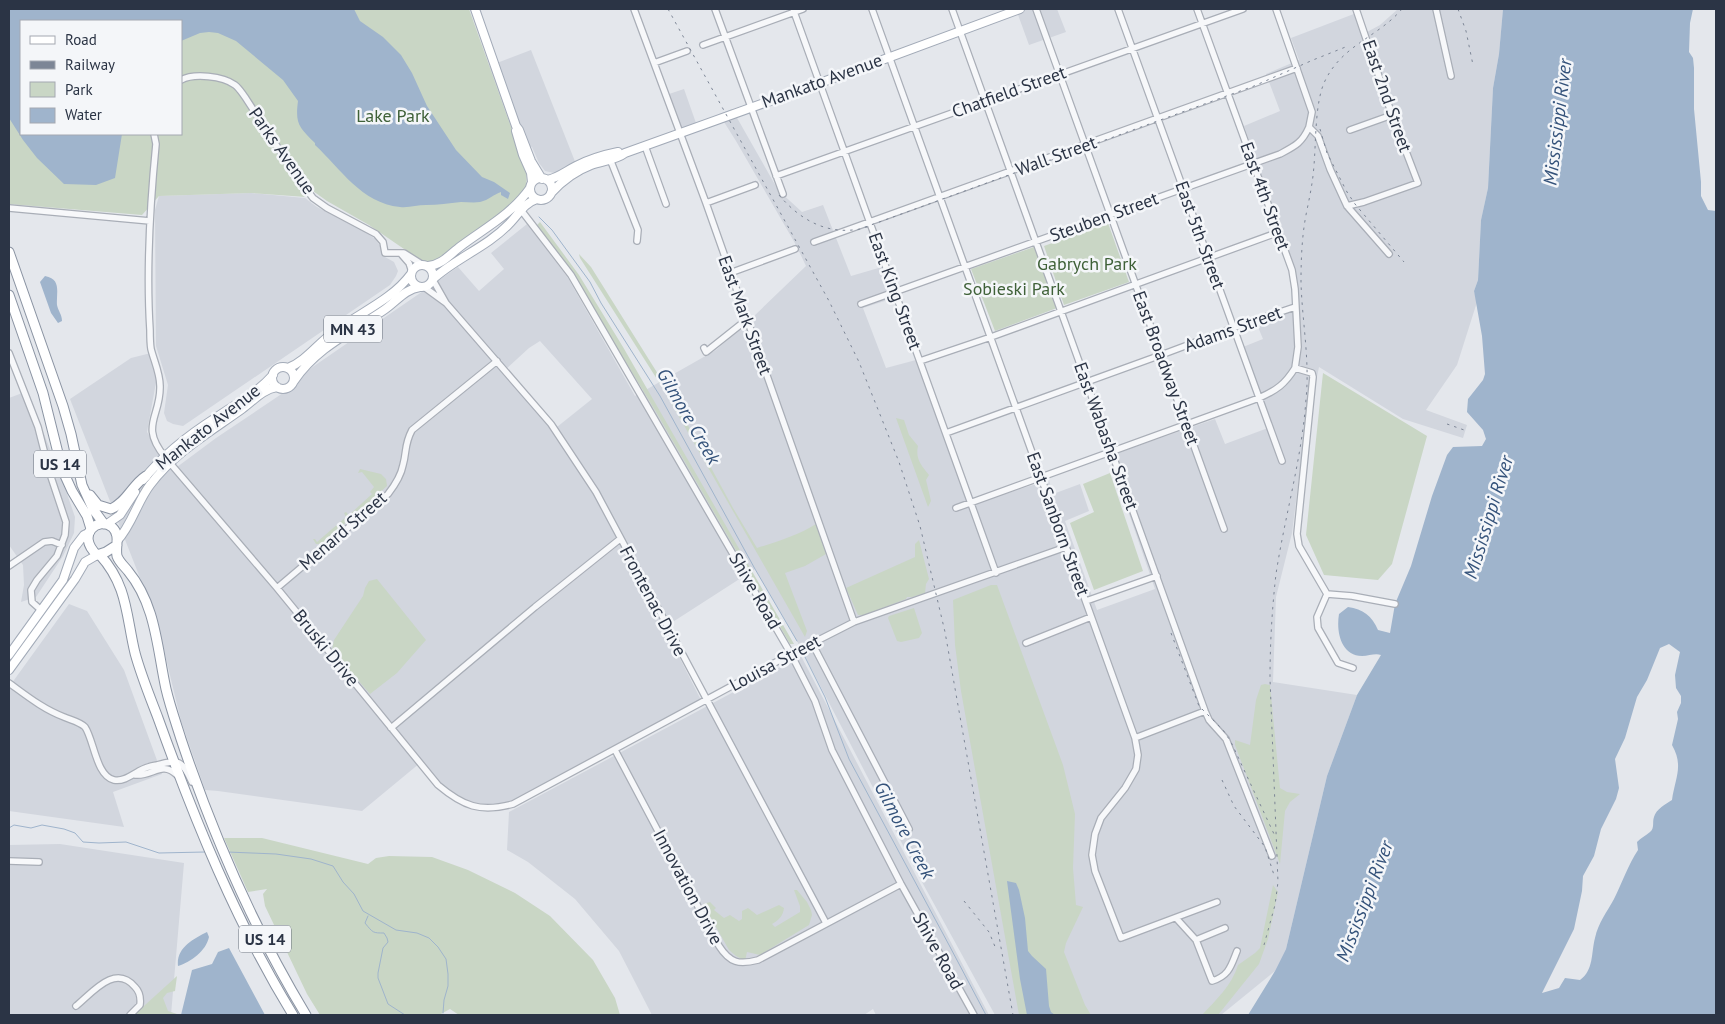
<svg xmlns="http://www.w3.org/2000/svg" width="1725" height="1024" font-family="'PT Sans',sans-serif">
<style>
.built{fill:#d2d6de;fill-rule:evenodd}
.green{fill:#c9d6c5;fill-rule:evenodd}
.water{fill:#9fb4cc;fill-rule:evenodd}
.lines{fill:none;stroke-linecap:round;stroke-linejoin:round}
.stream{stroke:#9fb4cc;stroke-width:1}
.minor-casing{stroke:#a9aeb7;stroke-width:8}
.major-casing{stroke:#a3abb8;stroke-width:10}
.highway-casing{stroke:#8b94a3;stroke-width:11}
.minor{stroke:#f7f8fa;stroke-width:5.5}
.major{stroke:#fff;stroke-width:8}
.highway{stroke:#fff;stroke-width:9}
.rail{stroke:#7d8696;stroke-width:1;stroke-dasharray:2.5 5;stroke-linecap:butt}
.labels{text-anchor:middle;stroke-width:5;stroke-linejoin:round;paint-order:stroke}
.shield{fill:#f4f6f9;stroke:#676e7b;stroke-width:1}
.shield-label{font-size:16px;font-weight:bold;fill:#2b3445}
.street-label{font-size:18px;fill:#2b3445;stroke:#f4f6f9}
.park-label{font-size:18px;fill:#3f6138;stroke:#f4f6f9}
.water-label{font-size:19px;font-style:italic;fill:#34527a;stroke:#f4f6f9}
</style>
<rect width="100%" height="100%" fill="#e4e7ec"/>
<path class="built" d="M1026 9H1057L1066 32 1029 45 1017 12Z
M1398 9H1503L1499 54 1493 88 1488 188 1481 220 1478 280 1474 291 1477 302 1457 365 1426 410 1467 425 1463 438 1403 419 1319 367 1303 445 1292 533 1276 597 1273 682 1357 695 1327 776 1286 949 1275 971 1221 1015H995L922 882 797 641 755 569 668 625 627 554 702 702 513 804 480 808 453 798 420 763 362 811 218 791 205 790 181 721 161 638 151 606 70 399 131 358 151 353 157 377 147 432 173 470 216 438 280 395 297 382 301 375 458 267 479 291 504 269 491 253 527 224 568 278 635 396 716 350 752 318 806 266 796 245 736 141 719 114 732 109 778 190 802 212 823 205 851 276 882 267 894 298 863 308 886 368 916 360 969 505 1049 480 1053 494 1080 484 1089 511 1065 521 1097 610 1155 589 1109 456 1215 419 1225 444 1273 426 1243 347 1263 339 1256 322 1299 308 1295 270 1244 126 1280 111 1266 74 1299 60 1291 38 1359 12 1367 32 1380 25ZM540 341 592 399 557 427 586 476 551 424 505 370 529 348Z
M531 50 576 164 561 172 554 173 545 171 539 163 532 147 516 141 489 66Z
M684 89 696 123 675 130 663 96Z
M251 193 305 198 317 207 367 233 375 239 381 247 385 257 394 262 398 271 396 276 390 285 183 426 173 424 167 421 164 413 168 385 156 346 155 210 159 196Z
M25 392 36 420 38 419 62 479 75 517 74 533 63 556 36 597 21 602 24 585 23 565 9 545V398Z
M69 604 87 611 124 670 162 774 113 792 124 827 9 811V687Z
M801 656 989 1015H876L873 1009 864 1015H652L619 951 575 899 528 862 507 850 509 812Z
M60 844 184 863 171 1015H9V845Z"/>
<path class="green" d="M9 9H469L516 141C521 154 529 172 526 186 522 205 453 249 435 262H423L369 225 327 201 313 191 306 197 251 193 159 196 142 215 9 204ZM21 21H181V134H21Z
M540 222 579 275 623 347 794 644H790L656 412 573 275 537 225Z
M1108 223 1129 282 1064 305 1044 246Z
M1034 247 1057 308 995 331 971 269Z
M579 254 591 267 673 398 733 508 757 548C776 542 799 535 816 524L826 554 805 566 785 573 807 631 805 637 662 387 580 258Z
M1323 373 1427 436 1392 564 1378 580 1324 575 1306 535Z
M896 418 904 420 909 435 918 446C915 459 922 466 929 475L926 480 931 501 928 507Z
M360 469 381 474 386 479 387 486 322 544H316L313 539H315L317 542 346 517 344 513 346 512 349 515 372 494 370 492 374 487 362 472 358 473Z
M1110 473 1143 571 1094 590 1070 523 1094 512 1083 484Z
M919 540 929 579 926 584 925 593 912 597H907L906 599 864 615H858L846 588 915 557V544Z
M377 579 426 640 397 673 370 694 332 650 334 640 363 596 365 588 369 581Z
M991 585H997L1063 765 1075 814 1073 868 1076 905 1083 907 1066 943 1064 952 1085 1005 1091 1015H1019L961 691 955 645 953 600Z
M914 608 922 633 919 638 901 642 897 641 888 618 889 616Z
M1265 684 1270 685 1280 788 1287 792 1300 794 1290 802 1285 811 1280 864 1235 745V740L1250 745 1256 700 1261 685Z
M224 838H262L368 864 376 858 389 856 432 857 468 870 515 893 550 916 593 960 615 998 620 1015H459L450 1009 439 1015H320L307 994 265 906 263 894 267 889 248 892Z
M1273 885 1278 892 1268 939 1259 964 1218 1015H1202C1216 1000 1232 985 1238 965L1255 953 1260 948Z
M794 890H797L807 902 811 910 812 915 809 925 760 955 747 952 745 961 736 956 729 950 703 904 710 902 716 908 714 910 724 918 730 915 739 921 742 919V911L748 908 757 915 779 905 784 908C783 916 779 920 772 924L775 927 800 912V906Z
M177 976 175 991 167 993 163 998 168 1011 177 1014 174 1015H134Z"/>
<path class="water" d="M9 9H354L360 21 383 37 401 55 412 73 427 106 456 150 482 177 494 182 510 193 508 199 501 195V192C494 194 489 200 480 202 474 203 467 202 461 202 449 203 438 205 426 205 417 205 409 208 400 207 361 203 341 169 315 145V143C299 127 295 124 298 101L283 80 236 41 218 33 209 32 200 33 181 41V21H21V134H122L115 178 96 185 64 184 37 158 23 140 9 118Z
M1503 9H1693L1690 23 1689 52 1693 58 1694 68V109L1701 182V196L1708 210 1716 211V1015H1248L1275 971 1286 949 1327 776 1357 695 1381 655C1375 653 1369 656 1362 656 1341 655 1336 632 1339 614L1348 607C1363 609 1372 616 1378 630L1390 633 1395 604 1411 566 1432 496 1447 455 1453 447 1482 446 1486 439 1483 430 1467 412 1468 399 1483 380 1485 374 1482 336 1474 291 1478 280 1481 220 1488 188 1493 88 1499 54ZM1669 644 1680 652 1675 675 1676 688 1681 696V703L1677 712 1678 719 1672 745C1684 766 1675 778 1672 800 1666 804 1656 809 1654 817 1652 822 1655 828 1650 832 1645 836 1641 838 1637 842L1638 850C1628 865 1622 883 1614 899 1607 912 1598 923 1595 938 1591 953 1594 970 1580 980L1565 978 1559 988 1542 993 1574 929 1582 891 1583 876 1594 856 1601 829 1616 799 1619 788 1615 759 1625 738 1637 697 1647 680 1660 648Z
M45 276C62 279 56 293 57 305 58 311 62 314 62 321L58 323 51 313 40 282Z
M1007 881 1016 883 1019 890 1025 918 1028 951 1032 956 1046 969 1049 1006 1051 1012 1055 1015H1027L1020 979Z
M207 932 209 937C206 951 191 962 178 966 176 948 193 939 207 932Z
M229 948 265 1015H181L192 970 212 964 218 952Z"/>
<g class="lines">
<path class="stream" d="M539 217 552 230 590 282 601 303 660 396 755 569 797 641
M804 655 825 697 849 759 949 945 986 1015
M9 828 14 825 31 828 42 825 64 829 75 833 83 842 99 843 126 842 159 853 205 852
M227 852 276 854 311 859 333 866 343 882 354 894 363 911 396 930 417 933 429 938 438 947 446 959 448 974V986L444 1000 443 1013
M368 916 365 923C373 933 373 933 384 933L387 938 388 942 383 948 378 973V978L388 1004 405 1015"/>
<defs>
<path id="minor" d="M634 9 706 203 854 622
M715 9 783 194
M793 9 996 573
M872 9 1135 738 1138 755 1136 769 1125 788 1101 818 1095 834 1092 855 1095 871 1121 938 1217 902
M952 9 1205 711 1209 720 1226 739 1272 856
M1036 9 1224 529
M1118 9 1282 461
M1197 9 1292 270 1295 289 1298 347 1295 368 1312 373 1313 377 1297 534 1299 546 1327 594 1352 596 1395 604
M1276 9 1312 112 1309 127 1318 136 1330 169 1347 206 1389 254
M1436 9 1451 76
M703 45 803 9
M654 63 687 51
M181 80C194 73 223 76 235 85 239 88 242 93 245 97L297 177 313 198 327 208 376 234 383 242 385 253H404L423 265
M1350 130 1392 115
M154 134 156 144C150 205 146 268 150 330 150 336 150 343 151 349 154 361 160 373 160 386 161 417 139 425 165 457L163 465 160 470
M645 146 666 204
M609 159 612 164 638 230 637 241
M776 176 1243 9
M706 203 755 185
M1347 206 1364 202 1418 183 1392 115 1356 9
M9 208 150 221
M521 210 571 275 791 654 815 701 832 750 901 884 974 1015
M814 242 1297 68
M402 255 409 263 412 272
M730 273 795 249
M433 280 446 303
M424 287 446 303 551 424 596 492 826 923
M861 304 1280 154C1295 146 1302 143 1309 127
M704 348 706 352 740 325 747 322
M9 353 38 427 50 474 66 522 65 535 57 556 37 580 31 590 32 602 41 610
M920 361 991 337 1279 232
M946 433 1161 355 1233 328 1295 307
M179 449 172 455 170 463 277 588 438 785C463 806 480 813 513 804L791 654 854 622 1066 547
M956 508 1259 398C1277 390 1285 384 1295 368
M9 566 44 542 52 541 62 545
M277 588 388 494C395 485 401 476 403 465 407 451 404 445 412 430L497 361
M1327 594 1317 617 1318 628 1338 663 1353 668
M1086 601 1157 576
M812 643 909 829
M1026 643 1091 617
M9 683C27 696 43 709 64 717 71 720 80 722 85 727 94 740 96 776 114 780 123 782 132 775 139 771 144 768 151 766 157 765 179 759 182 760 192 782
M391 728 535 607 620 539
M1135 738 1205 711
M615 750 719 946C730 963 739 965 758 960L901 884
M135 775C153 777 161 760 177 775
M9 861 39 862
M1176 918 1196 940 1212 981C1229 976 1231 966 1237 951
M1196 940 1225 928
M76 1006C92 993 115 963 135 987 140 992 141 997 140 1005L130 1015"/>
<path id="major" d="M475 9 516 126 519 130 531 161 542 179
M516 131 523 155 531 173 532 182
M530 189a11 11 0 1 1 22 0a11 11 0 1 1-22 0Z
M547 180C558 178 566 171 576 166 590 159 603 155 618 152
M551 193C562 181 575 171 591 165 602 161 616 160 625 153L820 83 1020 9
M411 276a11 11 0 1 1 22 0a11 11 0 1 1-22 0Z
M428 266C442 265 450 254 461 246 485 228 512 214 530 188
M433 279C456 258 487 247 509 224 518 215 524 203 537 199
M272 378a11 11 0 1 1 22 0a11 11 0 1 1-22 0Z
M288 368C306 361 318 343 334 332 359 313 392 300 411 274
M294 381C317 347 352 332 384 310 396 302 405 289 420 287
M143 480C163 455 190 434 217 417 236 404 257 393 273 375
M107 524 120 515 135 492
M117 541C132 525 137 502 150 485 175 452 210 432 242 409 253 401 263 389 277 387
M9 655 63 580 74 548 84 535 90 532
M9 670 75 579 85 562 97 555"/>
<path id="highway" d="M9 252 63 406 71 434 82 485 93 509 104 524
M9 295 43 393 62 469 72 491 87 516 91 529
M90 495 98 505 111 509C127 502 132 485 146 476
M117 545 106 552 97 555C75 534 99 516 112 527 121 535 115 546 117 556 119 562 125 567 128 571 156 605 157 648 166 689 170 706 176 723 181 739 213 835 254 929 306 1015
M100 555C128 586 126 616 135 653 141 675 150 697 158 718 195 821 236 922 293 1015"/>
</defs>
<use href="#minor" class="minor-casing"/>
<use href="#major" class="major-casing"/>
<use href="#highway" class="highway-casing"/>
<use href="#minor" class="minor"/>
<use href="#major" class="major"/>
<use href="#highway" class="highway"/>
<path class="rail" d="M668 9 829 301 859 362 899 462 920 526 945 632 1013 1015
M1458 9 1466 31 1473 65
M1320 129 1327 153 1347 192 1355 204 1404 262
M779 195C800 220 827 235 860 229L1254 86 1313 60 1348 46
M1447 424 1467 431
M1171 633 1199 706 1223 730 1231 742 1274 834
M1222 780 1234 806 1265 847 1274 875
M964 901 989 932 996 949
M1264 945 1275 905 1278 882 1270 679C1270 644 1272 609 1276 574 1285 515 1302 458 1306 399 1310 360 1302 321 1301 282 1301 258 1302 233 1307 210 1310 195 1313 181 1314 165 1316 142 1315 104 1324 83 1341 45 1377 38 1402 9"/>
</g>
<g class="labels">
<g class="shield">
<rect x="324" y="315.5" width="58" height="27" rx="4"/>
<rect x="34" y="450.5" width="52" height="27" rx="4"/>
<rect x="239" y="925.5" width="52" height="27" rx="4"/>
</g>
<g class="shield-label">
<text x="353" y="335">MN 43</text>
<text x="60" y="470">US 14</text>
<text x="265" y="945">US 14</text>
</g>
<g class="street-label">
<text transform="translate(822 81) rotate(-20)" y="6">Mankato Avenue</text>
<text transform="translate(1009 92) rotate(-20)" y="6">Chatfield Street</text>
<text transform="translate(1387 96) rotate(71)" y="6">East 2nd Street</text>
<text transform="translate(282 151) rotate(55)" y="6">Parks Avenue</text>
<text transform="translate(1056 156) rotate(-20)" y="6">Wall Street</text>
<text transform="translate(1265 196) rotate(70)" y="6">East 4th Street</text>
<text transform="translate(1104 217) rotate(-20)" y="6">Steuben Street</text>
<text transform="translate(1200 235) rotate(70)" y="6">East 5th Street</text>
<text transform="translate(895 291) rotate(70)" y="6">East King Street</text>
<text transform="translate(745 315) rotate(70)" y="6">East Mark Street</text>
<text transform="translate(1233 329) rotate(-20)" y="6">Adams Street</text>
<text transform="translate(1166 368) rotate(70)" y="6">East Broadway Street</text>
<text transform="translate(208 427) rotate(-38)" y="6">Mankato Avenue</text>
<text transform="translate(1106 436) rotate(70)" y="6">East Wabasha Street</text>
<text transform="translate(1058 524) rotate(70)" y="6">East Sanborn Street</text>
<text transform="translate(343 531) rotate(-41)" y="6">Menard Street</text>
<text transform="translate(755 591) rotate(60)" y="6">Shive Road</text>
<text transform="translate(653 601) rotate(62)" y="6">Frontenac Drive</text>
<text transform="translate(326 648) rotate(51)" y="6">Bruski Drive</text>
<text transform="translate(775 663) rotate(-28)" y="6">Louisa Street</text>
<text transform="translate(688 887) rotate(62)" y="6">Innovation Drive</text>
<text transform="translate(938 951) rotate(61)" y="6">Shive Road</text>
</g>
<g class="park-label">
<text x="393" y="122">Lake Park</text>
<text x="1087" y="270">Gabrych Park</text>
<text x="1014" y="295">Sobieski Park</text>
</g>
<g class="water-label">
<text transform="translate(1557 122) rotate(-83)" y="7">Mississippi River</text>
<text transform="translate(689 416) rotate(60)" y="7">Gilmore Creek</text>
<text transform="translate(1488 517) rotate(-73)" y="7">Mississippi River</text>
<text transform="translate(905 830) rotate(62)" y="7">Gilmore Creek</text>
<text transform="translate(1364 901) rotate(-69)" y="7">Mississippi River</text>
</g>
</g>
<rect width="1725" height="1024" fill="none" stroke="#2b3445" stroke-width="20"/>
<rect x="20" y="20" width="162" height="115" fill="#f4f6f9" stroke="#a4a8b1"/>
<rect x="30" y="36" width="25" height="8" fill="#ffffff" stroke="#a4a8b1"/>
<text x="65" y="45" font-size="15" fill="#2b3445">Road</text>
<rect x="30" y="61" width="25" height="8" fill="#7d8696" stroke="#a4a8b1"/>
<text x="65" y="70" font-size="15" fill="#2b3445">Railway</text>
<rect x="30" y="82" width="25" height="15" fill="#c9d6c5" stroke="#a4a8b1"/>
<text x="65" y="95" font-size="15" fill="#2b3445">Park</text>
<rect x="30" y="108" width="25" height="15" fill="#9fb4cc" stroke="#a4a8b1"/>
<text x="65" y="120" font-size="15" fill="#2b3445">Water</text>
</svg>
